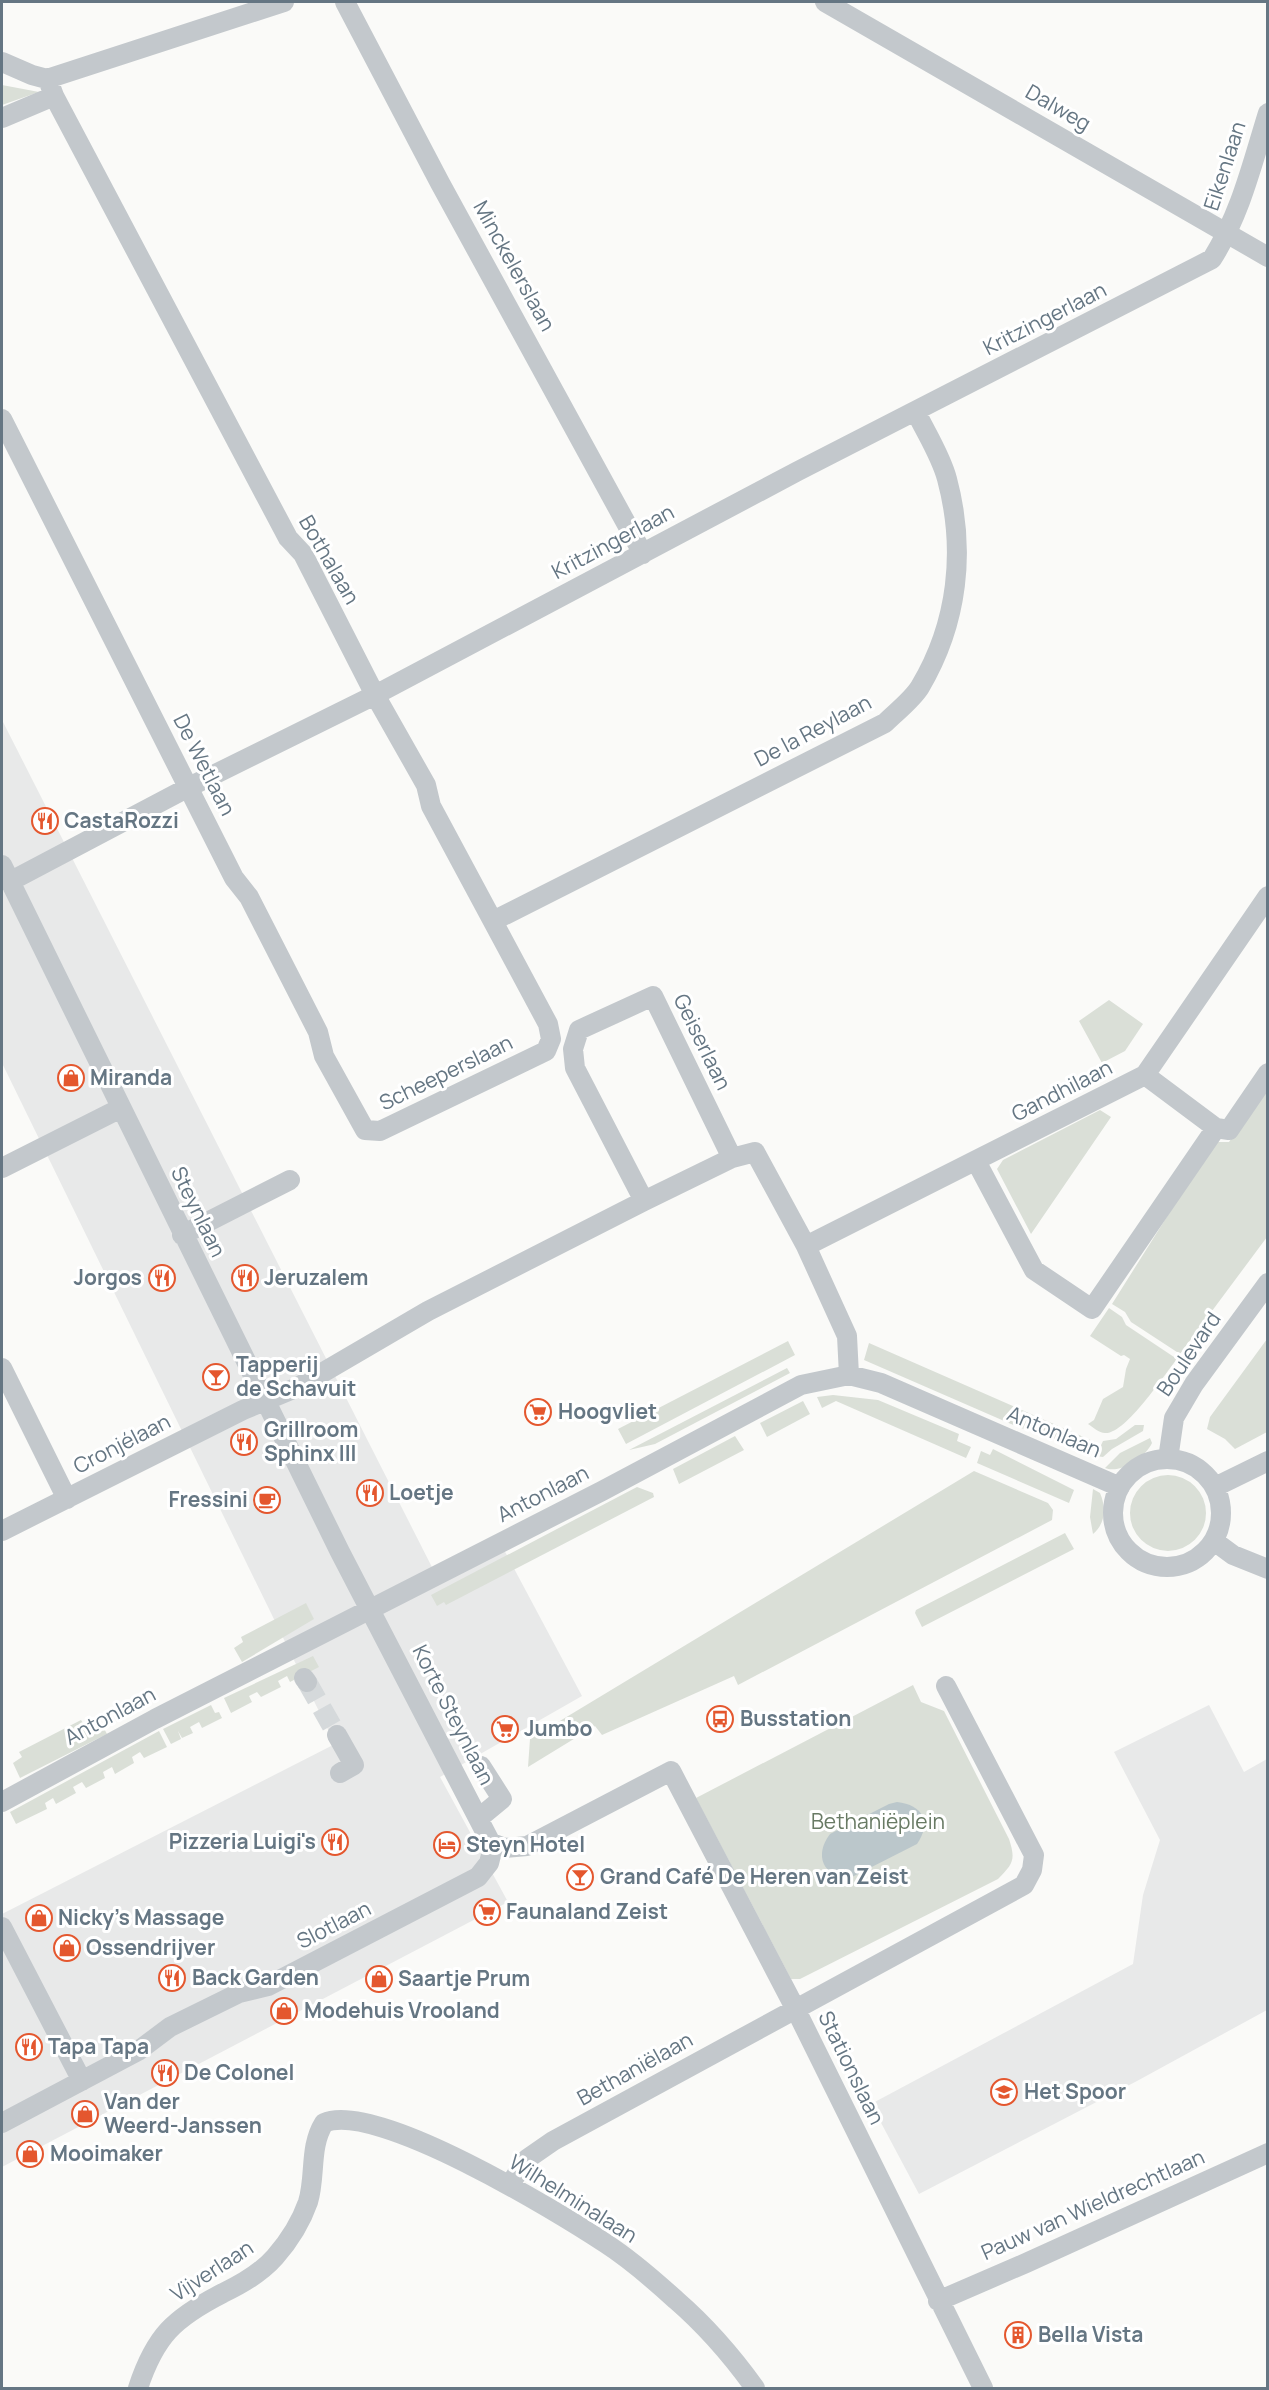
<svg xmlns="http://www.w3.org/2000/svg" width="1269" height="2390" font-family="Manrope,sans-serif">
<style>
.built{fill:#e8e9e9}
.green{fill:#dadfd7}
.water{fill:#bbc7cb}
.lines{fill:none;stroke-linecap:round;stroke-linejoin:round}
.street-tunnel{stroke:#d5d9db;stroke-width:20;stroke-dasharray:20 10;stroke-linecap:butt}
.street{stroke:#c3c8cc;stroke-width:20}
.labels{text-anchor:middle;stroke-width:6;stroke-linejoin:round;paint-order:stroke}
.street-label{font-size:21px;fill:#657683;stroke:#fff}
.poi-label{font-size:21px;font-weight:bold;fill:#657683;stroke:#fff;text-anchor:start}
.park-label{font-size:21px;fill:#687a64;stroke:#fff}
</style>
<rect width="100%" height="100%" fill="#fafaf8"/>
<path class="built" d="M2 720 438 1579 503 1548 582 1696 440 1777 508 1902 2 2167V1914L335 1744 2 1063Z
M1209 1705 1244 1772 1267 1759V2010L1137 2081 919 2194 871 2104 1133 1964 1143 1895 1160 1840 1114 1752Z"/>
<path class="green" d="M2 85 39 92 2 105Z
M1109 1000 1143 1024 1125 1051 1102 1063 1079 1021Z
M1267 1085V1237L1180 1354 1131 1322 1125 1312 1112 1304 1214 1142H1229Z
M1100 1110 1111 1117 1031 1234 997 1169 1003 1160Z
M1109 1308 1122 1317 1126 1325 1177 1359C1164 1375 1125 1435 1105 1433 1099 1433 1093 1427 1088 1424L1094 1420 1103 1399 1123 1387 1126 1369 1130 1359 1124 1355 1121 1356 1090 1336Z
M1267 1339V1432L1235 1449 1225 1439 1207 1429 1210 1417Z
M788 1341 795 1355 626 1444 618 1429Z
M869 1343 1095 1442 1090 1454 1062 1441 1018 1427 864 1360Z
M787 1368 790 1373 655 1444 629 1450Z
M833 1395 878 1400 959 1434 957 1441 971 1447 966 1458 836 1401 822 1408 817 1397Z
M803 1401 810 1414 767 1437 760 1423Z
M1135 1425H1144L1143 1431 1112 1449 1103 1457 1096 1456 1103 1441 1116 1439Z
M735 1436 744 1450 679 1484 673 1469Z
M1150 1438 1152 1443C1145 1458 1120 1474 1105 1468L1120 1453Z
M993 1449 1074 1490 1069 1503 977 1463 981 1451 990 1455Z
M974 1471 1048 1503 1053 1510 1052 1520 738 1685 734 1676 602 1735 595 1726 528 1767 530 1739Z
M1130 1513a38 38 0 1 1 76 0a38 38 0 1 1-76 0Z
M637 1487 653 1493 654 1497 446 1605 444 1602 437 1606 431 1595Z
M1093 1489 1100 1493C1106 1507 1106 1523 1093 1534L1090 1517Z
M1065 1533 1074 1549 922 1627 915 1613 916 1610Z
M306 1603 314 1619 242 1662 234 1648 243 1642 241 1637Z
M313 1656 319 1667 290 1682 287 1676 278 1681 281 1687 261 1697 257 1692 249 1696 252 1702 231 1713 224 1698Z
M913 1685 921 1702 944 1711 1009 1839C1016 1860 1013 1864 998 1879L800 1979H791L696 1798Z
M211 1705 215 1713 219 1712 222 1718 202 1728 199 1722 190 1727 193 1733 182 1738 178 1731 181 1739 171 1744 163 1729Z
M81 1720 85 1726 96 1721 99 1726 102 1725 107 1734 20 1778 13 1763 22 1757 19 1752Z
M159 1731 167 1747 144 1758 140 1752 132 1757 134 1763 115 1774 112 1767 103 1772 105 1778 86 1788 82 1782 73 1787 76 1793 56 1804 53 1798 45 1803 47 1809 16 1824 10 1812Z"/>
<path class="water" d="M897 1802C923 1805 932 1822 917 1844L852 1877C824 1879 813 1856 830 1834L889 1804Z"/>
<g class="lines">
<path class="street-tunnel" d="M307 1682 337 1735"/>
<path class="street" d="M345 2 440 183 643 554
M825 2 1268 257
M2 62 32 75 47 79 284 2
M2 118 54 96 50 85
M2 419 234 878 249 897 318 1032 324 1056 365 1130 380 1131 546 1051 551 1039 548 1024 431 806 426 785 375 695 303 554 288 538 54 96
M2 865 340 1552 493 1847 489 1863 478 1877 268 1986 239 1993 170 2027 138 2051 2 2123
M9 882 189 787 375 695 798 471 1212 259C1241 213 1252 164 1268 113
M493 921 885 723C896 712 912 700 920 687 958 623 966 550 947 479 941 456 926 433 916 412
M1145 1075 1216 1128
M976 1161 1034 1270 1092 1309 1216 1128 1229 1130 1268 1073
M2 1168 121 1108
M644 1201 575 1068 573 1049 579 1030 653 996 732 1158
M182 1235 290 1180
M806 1246 1145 1075 1268 896
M2 1368 67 1499
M1113 1513a54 54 0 1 1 108 0a54 54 0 1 1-108 0Z
M1168 1459 1174 1418 1194 1384 1268 1283
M1215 1487 1268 1461
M2 1531 243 1410 298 1387 428 1311 644 1201 732 1158 755 1152 806 1246 847 1336 849 1375
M1214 1541 1233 1555 1268 1569
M304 1678 307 1682
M337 1735 354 1765 340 1773
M2 1802 155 1719 602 1491 801 1385 849 1375 881 1383 1120 1487
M479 1818 502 1799 481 1766
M492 1843 505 1848 527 1846 671 1771 795 2008 983 2388
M2 1927 82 2081
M510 2184 527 2159 553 2141 1024 1885 1032 1870 1034 1855 946 1686
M938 2301 1026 2263 1268 2153
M138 2388C155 2336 174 2318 223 2293 242 2284 261 2273 275 2257 289 2241 301 2222 308 2202 316 2176 309 2147 324 2123 375 2100 558 2212 605 2243 630 2259 654 2280 676 2300 706 2326 732 2356 755 2388"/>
</g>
<defs>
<symbol id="restaurant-ring" viewBox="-11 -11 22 22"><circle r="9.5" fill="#fff" stroke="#e4572e" stroke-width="1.5"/><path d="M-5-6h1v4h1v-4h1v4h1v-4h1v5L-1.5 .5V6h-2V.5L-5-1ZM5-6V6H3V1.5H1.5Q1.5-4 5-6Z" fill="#e4572e"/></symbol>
<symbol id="shop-ring" viewBox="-11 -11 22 22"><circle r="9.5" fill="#fff" stroke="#e4572e" stroke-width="1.5"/><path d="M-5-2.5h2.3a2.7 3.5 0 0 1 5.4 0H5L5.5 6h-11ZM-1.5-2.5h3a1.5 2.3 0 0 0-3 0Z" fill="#e4572e"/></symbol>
<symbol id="bar-ring" viewBox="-11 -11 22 22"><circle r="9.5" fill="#fff" stroke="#e4572e" stroke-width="1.5"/><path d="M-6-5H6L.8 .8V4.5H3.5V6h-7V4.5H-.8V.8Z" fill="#e4572e"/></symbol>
<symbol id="supermarket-ring" viewBox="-11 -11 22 22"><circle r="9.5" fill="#fff" stroke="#e4572e" stroke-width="1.5"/><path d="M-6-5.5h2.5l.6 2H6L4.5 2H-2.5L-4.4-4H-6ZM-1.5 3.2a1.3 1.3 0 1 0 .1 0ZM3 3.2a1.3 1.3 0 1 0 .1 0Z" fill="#e4572e"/></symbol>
<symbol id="cafe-ring" viewBox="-11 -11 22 22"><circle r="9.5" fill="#fff" stroke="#e4572e" stroke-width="1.5"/><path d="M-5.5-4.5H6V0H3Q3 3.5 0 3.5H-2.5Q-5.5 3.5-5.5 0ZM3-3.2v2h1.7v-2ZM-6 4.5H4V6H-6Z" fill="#e4572e"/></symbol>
<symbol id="bus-ring" viewBox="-11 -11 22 22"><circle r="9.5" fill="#fff" stroke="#e4572e" stroke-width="1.5"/><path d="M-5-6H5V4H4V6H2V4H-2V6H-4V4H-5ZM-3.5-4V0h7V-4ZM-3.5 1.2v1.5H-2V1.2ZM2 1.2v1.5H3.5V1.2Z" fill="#e4572e"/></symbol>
<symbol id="hotel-ring" viewBox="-11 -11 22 22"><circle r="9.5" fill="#fff" stroke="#e4572e" stroke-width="1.5"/><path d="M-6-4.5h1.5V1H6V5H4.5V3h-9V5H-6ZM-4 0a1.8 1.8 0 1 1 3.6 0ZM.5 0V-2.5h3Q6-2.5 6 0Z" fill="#e4572e"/></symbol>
<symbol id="school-ring" viewBox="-11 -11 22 22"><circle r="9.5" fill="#fff" stroke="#e4572e" stroke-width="1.5"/><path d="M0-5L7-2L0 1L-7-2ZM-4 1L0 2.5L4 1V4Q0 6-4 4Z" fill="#e4572e"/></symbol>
<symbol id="building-ring" viewBox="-11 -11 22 22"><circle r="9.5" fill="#fff" stroke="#e4572e" stroke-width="1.5"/><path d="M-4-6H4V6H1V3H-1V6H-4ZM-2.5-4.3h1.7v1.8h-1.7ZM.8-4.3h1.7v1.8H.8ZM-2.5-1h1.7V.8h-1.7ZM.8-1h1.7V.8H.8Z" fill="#e4572e"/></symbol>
</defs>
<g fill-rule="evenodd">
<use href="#restaurant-ring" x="30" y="806" width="30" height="30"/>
<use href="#shop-ring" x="56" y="1063" width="30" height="30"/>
<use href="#restaurant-ring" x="147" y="1263" width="30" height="30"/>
<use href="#restaurant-ring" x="230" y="1263" width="30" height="30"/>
<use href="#bar-ring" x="201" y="1362" width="30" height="30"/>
<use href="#supermarket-ring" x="523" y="1397" width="30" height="30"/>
<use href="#restaurant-ring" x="229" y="1427" width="30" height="30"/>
<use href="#restaurant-ring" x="355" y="1478" width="30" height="30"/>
<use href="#cafe-ring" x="252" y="1485" width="30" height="30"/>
<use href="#bus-ring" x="705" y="1704" width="30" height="30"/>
<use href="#supermarket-ring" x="490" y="1714" width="30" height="30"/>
<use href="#restaurant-ring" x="320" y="1827" width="30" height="30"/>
<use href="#hotel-ring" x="432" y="1830" width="30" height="30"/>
<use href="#bar-ring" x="565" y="1862" width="30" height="30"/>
<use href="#supermarket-ring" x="472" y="1897" width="30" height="30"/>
<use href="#shop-ring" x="24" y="1903" width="30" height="30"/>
<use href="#shop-ring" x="52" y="1933" width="30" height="30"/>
<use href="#restaurant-ring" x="157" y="1963" width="30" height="30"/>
<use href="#shop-ring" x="364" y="1964" width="30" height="30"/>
<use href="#shop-ring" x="269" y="1996" width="30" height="30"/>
<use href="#restaurant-ring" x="14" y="2032" width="30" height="30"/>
<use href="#restaurant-ring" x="150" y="2058" width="30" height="30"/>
<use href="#school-ring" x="989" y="2077" width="30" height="30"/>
<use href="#shop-ring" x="70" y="2099" width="30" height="30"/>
<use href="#shop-ring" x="15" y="2139" width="30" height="30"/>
<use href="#building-ring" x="1003" y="2320" width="30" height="30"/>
</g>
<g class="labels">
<g class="street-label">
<text transform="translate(1058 108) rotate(30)" y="7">Dalweg</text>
<text transform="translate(1225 166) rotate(-72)" y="7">Eikenlaan</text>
<text transform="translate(514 266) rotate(61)" y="7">Minckelerslaan</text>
<text transform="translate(1045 319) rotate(-27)" y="7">Kritzingerlaan</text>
<text transform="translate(613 542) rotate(-28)" y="7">Kritzingerlaan</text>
<text transform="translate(329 560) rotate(60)" y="7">Bothalaan</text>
<text transform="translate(813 731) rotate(-28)" y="7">De la Reylaan</text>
<text transform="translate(204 765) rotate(63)" y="7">De Wetlaan</text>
<text transform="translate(702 1042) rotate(64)" y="7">Geiserlaan</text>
<text transform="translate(446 1073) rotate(-26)" y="7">Scheeperslaan</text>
<text transform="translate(1062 1091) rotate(-27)" y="7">Gandhilaan</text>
<text transform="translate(198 1212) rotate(64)" y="7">Steynlaan</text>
<text transform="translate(1189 1354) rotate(-56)" y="7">Boulevard</text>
<text transform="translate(1054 1432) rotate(23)" y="7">Antonlaan</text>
<text transform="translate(122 1444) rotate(-27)" y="7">Cronjélaan</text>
<text transform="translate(543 1494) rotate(-27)" y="7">Antonlaan</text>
<text transform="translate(453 1715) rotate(63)" y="7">Korte Steynlaan</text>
<text transform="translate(110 1716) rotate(-28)" y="7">Antonlaan</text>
<text transform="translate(334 1925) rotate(-27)" y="7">Slotlaan</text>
<text transform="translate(851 2068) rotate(64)" y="7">Stationslaan</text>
<text transform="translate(635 2069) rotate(-29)" y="7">Bethaniëlaan</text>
<text transform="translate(573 2199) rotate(32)" y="7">Wilhelminalaan</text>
<text transform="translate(1093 2205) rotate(-24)" y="7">Pauw van Wieldrechtlaan</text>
<text transform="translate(212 2271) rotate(-33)" y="7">Vijverlaan</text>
</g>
<g class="poi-label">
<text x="64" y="828">CastaRozzi</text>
<text x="90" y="1085">Miranda</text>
<text x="142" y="1285" text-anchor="end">Jorgos</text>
<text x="264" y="1285">Jeruzalem</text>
<text x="236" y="1372">Tapperij<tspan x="236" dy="24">de Schavuit</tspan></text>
<text x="558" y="1419">Hoogvliet</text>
<text x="264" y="1437">Grillroom<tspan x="264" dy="24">Sphinx III</tspan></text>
<text x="389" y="1500">Loetje</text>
<text x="248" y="1507" text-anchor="end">Fressini</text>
<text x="740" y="1726">Busstation</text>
<text x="524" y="1736">Jumbo</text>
<text x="316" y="1849" text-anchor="end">Pizzeria Luigi's</text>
<text x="466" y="1852">Steyn Hotel</text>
<text x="600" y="1884">Grand Café De Heren van Zeist</text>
<text x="506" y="1919">Faunaland Zeist</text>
<text x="58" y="1925">Nicky's Massage</text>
<text x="86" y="1955">Ossendrijver</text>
<text x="192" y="1985">Back Garden</text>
<text x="398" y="1986">Saartje Prum</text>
<text x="304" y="2018">Modehuis Vrooland</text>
<text x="48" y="2054">Tapa Tapa</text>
<text x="184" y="2080">De Colonel</text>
<text x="1024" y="2099">Het Spoor</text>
<text x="104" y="2109">Van der<tspan x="104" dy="24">Weerd-Janssen</tspan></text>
<text x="50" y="2161">Mooimaker</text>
<text x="1038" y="2342">Bella Vista</text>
</g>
<g class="park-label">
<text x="878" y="1829">Bethaniëplein</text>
</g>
</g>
<rect width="1269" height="2390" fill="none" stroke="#657683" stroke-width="6"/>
</svg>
